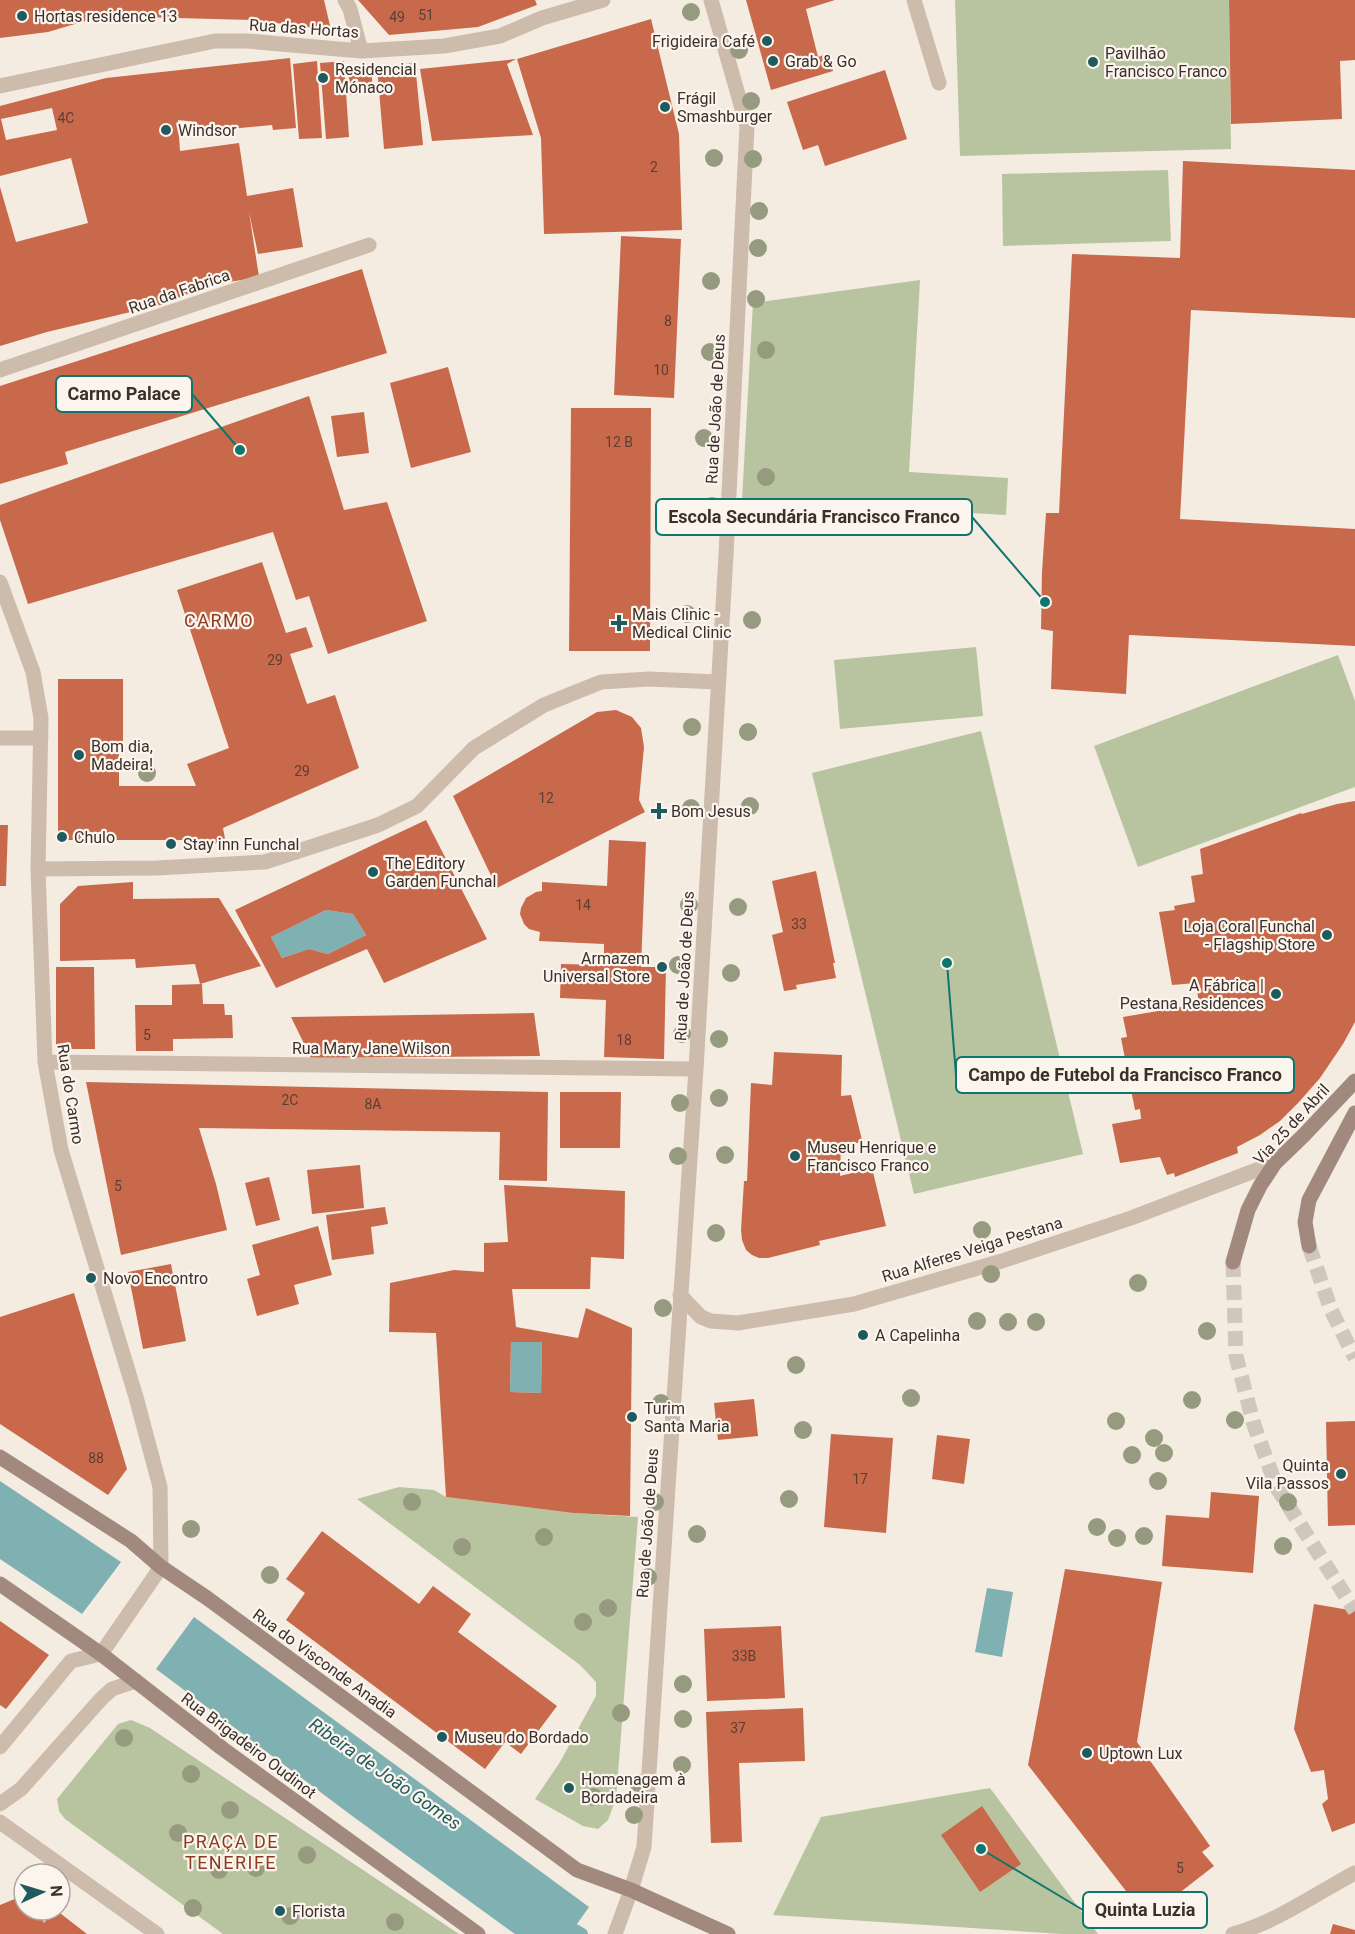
<svg xmlns="http://www.w3.org/2000/svg" width="1355" height="1934" font-family="Roboto,sans-serif">
<style>
.green{fill:#b8c4a0}
.water{fill:#7fb0b2}
.lines{fill:none;stroke-linecap:round;stroke-linejoin:round}
.stream{stroke:#7fb0b2;stroke-width:12}
.building{fill:#c8694b;fill-rule:evenodd}
.secondary-tunnel{stroke:#cfc6bd;stroke-width:15;stroke-dasharray:15 8;stroke-linecap:butt}
.service{stroke:#cdbbac;stroke-width:15}
.minor{stroke:#cdbbac;stroke-width:15}
.tertiary{stroke:#cdbbac;stroke-width:15}
.secondary{stroke:#a18a7d;stroke-width:15}
.tree{fill:#969b7f}
.poi-dot{fill:#1f5a5e;stroke:#fbf5ee;stroke-width:2}
.labels{text-anchor:middle;stroke-width:4.5;stroke-linejoin:round;paint-order:stroke}
.number-label{font-size:14px;fill:#5e3e33}
.poi-label{font-size:16px;fill:#3b302b;stroke:#fbf5ee;text-anchor:start}
.street-label{font-size:16px;fill:#3b302b;stroke:#fbf5ee}
.neighbourhood-label{font-size:18px;letter-spacing:1.5px;fill:#8c3b22;stroke:#fbf5ee}
.water-label{font-size:18px;font-style:italic;fill:#1f5a5e;stroke:#fbf5ee}
.leader{fill:none;stroke:#0f766e;stroke-width:2}
.callout-dot{fill:#0f766e;stroke:#fbf5ee;stroke-width:2}
.callout{fill:#fbf5ee;stroke:#0f766e;stroke-width:2}
.callout-label{font-size:18px;text-anchor:middle;font-weight:bold;fill:#3b302b}
</style>
<rect width="100%" height="100%" fill="#f4ebe1"/>
<path class="green" d="M955 0H1229L1231 149 960 156Z
M1168 170 1171 241 1003 246 1002 174Z
M920 280 909 472 1008 478 1006 515 742 500 753 303Z
M976 647 983 716 840 729 834 660Z
M1338 655 1355 701V787L1138 867 1094 746Z
M981 731 1083 1154 914 1194 812 773Z
M399 1487 434 1490 446 1497 573 1513 638 1517 616 1799 608 1820 598 1829 583 1826 535 1799 560 1762 596 1696V1682L580 1665 357 1499Z
M131 1720 150 1728 459 1934H223L65 1819 59 1811 57 1799 118 1724Z
M990 1788 1098 1934H1062L773 1915 821 1817Z"/>
<path class="water" d="M326 910 353 914 366 935 328 954 309 949 282 958 271 937Z
M511 1342H542L541 1393 510 1392Z
M0 1481 121 1562 82 1614 0 1559Z
M987 1588 1013 1592 1002 1657 975 1652Z
M194 1617 589 1907 570 1934H515L355 1818 156 1669Z"/>
<g class="lines">
<path class="stream" d="M561 1922 582 1934"/>
</g>
<path class="building" d="M0 0H324L331 30 252 20 102 16 48 32 0 38Z
M358 0H535L537 5 478 27 389 35Z
M746 0H835L806 9 818 57 830 53 833 71 771 90Z
M1229 0H1355V60L1340 61 1342 119 1231 124Z
M651 19 679 134 682 230 544 234 541 138 517 59Z
M290 58 296 128 273 130 272 125 198 132 197 122 178 120 180 151 239 143 247 196 293 188 303 247 258 254 249 212 259 277 206 286 164 304 47 332 0 346V187L16 242 88 223 71 158 0 176V106L106 78ZM52 108 57 130 6 140 1 119Z
M516 59 507 64 533 135 432 141 420 69Z
M317 61 322 138 299 139 293 64Z
M344 61 349 137 326 139 320 63Z
M415 63 423 145 384 149 377 67Z
M371 64 373 93 350 95 348 67Z
M885 70 907 139 825 166 818 145 803 150 787 102Z
M1183 161 1355 170V318L1191 310 1180 519 1355 529V646L1129 635 1126 694 1051 689 1053 631 1041 629 1042 572 1046 513H1059L1072 254 1180 258Z
M621 236 681 239 674 398 614 395Z
M362 269 387 353 65 452 68 464 0 484V386Z
M448 367 471 452 411 468 390 383Z
M309 396 344 510 387 502 427 621 328 654 309 596 296 600 273 532 28 604 0 520V505Z
M571 408H651L650 651H569Z
M364 412 369 453 337 457 331 416Z
M262 562 286 633 306 627 313 647 290 654 307 704 335 695 359 768 223 828 225 839 197 852 196 840H58V679H123V741H119V786H196L187 764 229 748 177 590Z
M616 710 632 717 641 728 644 747 639 800 645 812 497 888 453 796 597 712Z
M1355 801V1022L1343 1044 1320 1078 1299 1102 1280 1121 1260 1135 1237 1147 1238 1153 1175 1177 1174 1173 1167 1175 1160 1157 1120 1163 1112 1124 1141 1119 1140 1109 1135 1110 1121 1038 1127 1037 1123 1017 1199 1004 1196 983 1172 985 1159 912 1175 910 1174 906 1195 902 1191 876 1203 874 1200 849 1301 813 1302 814 1337 804Z
M426 820 487 939 384 983 367 949 276 988 235 910ZM326 910 353 914 366 935 328 954 309 949 282 958 271 937Z
M0 825H8L6 886H0Z
M609 840 646 842 641 967H666L664 1059 604 1057 606 1000 560 998 561 964 604 965V944L539 941 540 932 529 929 524 924 520 914 521 908 526 898 536 892 542 891V882L607 886Z
M816 871 835 963H833L836 978 796 985 797 989 784 991 772 935 783 932 772 881Z
M133 882V899L219 898 261 966 200 984 195 964 136 968 135 959 60 961V904L78 886Z
M56 967H94L95 1049H56Z
M202 984 203 1004H224L225 1015H232L233 1038 173 1039V1051H136L135 1005H172V985Z
M534 1013 540 1056 311 1058 291 1017Z
M774 1052 842 1055 841 1096 851 1095 862 1140 859 1143 841 1142 840 1176 872 1168 886 1226 819 1241 820 1245 768 1258H759L752 1255 746 1250 742 1240 741 1230 744 1181H747L751 1083 772 1085Z
M86 1082 548 1092 547 1181 499 1180 500 1132 199 1128 216 1184 227 1230 121 1255Z
M560 1092H621L620 1148H560Z
M360 1165 364 1208 312 1214 307 1170Z
M269 1177 280 1220 256 1226 245 1183Z
M504 1185 625 1191 624 1259 591 1257 590 1289H512L516 1327 578 1338 586 1308 632 1328 630 1516 573 1513 446 1497 436 1333 389 1332 390 1283 454 1270 484 1272V1243L508 1242ZM511 1342H542L541 1393 510 1392Z
M385 1207 388 1224 371 1227 374 1254 332 1260 326 1215Z
M318 1226 332 1275 294 1285 299 1304 257 1316 247 1279 260 1275 252 1245Z
M171 1264 186 1341 143 1349 128 1272Z
M74 1293 127 1469 108 1495 0 1424V1317Z
M754 1399 758 1436 718 1440 714 1403Z
M1355 1421V1525L1328 1526 1326 1422Z
M831 1434 893 1438 886 1533 824 1527Z
M937 1435 970 1439 964 1484 932 1479Z
M1211 1492 1259 1496 1253 1573 1162 1566 1166 1515 1209 1518Z
M322 1531 419 1604 433 1586 471 1614 458 1632 557 1706 521 1754 505 1742 485 1769 286 1620 305 1593 286 1579Z
M1065 1569 1162 1582 1137 1742 1210 1846 1202 1852 1214 1866 1147 1918 1028 1765Z
M1314 1604 1355 1611V1823L1332 1832 1322 1804 1328 1799 1324 1770 1311 1772 1294 1729Z
M0 1621 49 1655 6 1709 0 1705Z
M781 1626 785 1698 707 1701 704 1629Z
M803 1708 805 1761 739 1763 742 1842 711 1843 706 1712Z
M982 1806 1021 1864 980 1892 941 1835Z
M17 1898 24 1900V1910H39L44 1923 53 1910H56L87 1934H0V1905Z
M1333 1924 1355 1930V1934H1330Z"/>
<g class="lines">
<path class="secondary-tunnel" d="M1309 1246 1331 1310 1355 1358
M1233 1262 1236 1356 1254 1425 1277 1488 1355 1611"/>
<path class="service" d="M914 0 939 83
M0 370 369 245
M0 1747 71 1661 101 1654"/>
<path class="minor" d="M345 0 350 9 361 51
M0 86 215 41H247L361 51 444 46 500 36 542 18 603 0
M0 582 33 672 41 718 38 869 45 1062 61 1150 136 1397 160 1487 161 1567 101 1654
M0 738H41
M38 869 157 868 265 862 378 825 417 806 474 748 544 705 601 682 649 679 718 682
M45 1062 696 1069
M680 1295 701 1317 711 1321 738 1323 854 1304 1002 1261 1131 1218 1275 1163
M0 1804 21 1789 101 1699 112 1689 136 1681
M0 1822 157 1934
M631 1890 644 1847 696 1069 726 555 747 126 711 0
M1233 1934C1277 1922 1315 1894 1355 1873"/>
<path class="tertiary" d="M615 1934 631 1890"/>
<path class="secondary" d="M1309 1246 1305 1222 1309 1200 1355 1113
M1233 1262 1248 1210 1260 1186 1275 1163 1304 1135 1355 1081
M0 1457 131 1541 161 1567 207 1598 577 1870 631 1890 728 1934
M0 1584 101 1654 223 1749 478 1934"/>
</g>
<g class="tree">
<circle cx="691" cy="12" r="9"/>
<circle cx="739" cy="50" r="9"/>
<circle cx="751" cy="101" r="9"/>
<circle cx="714" cy="158" r="9"/>
<circle cx="753" cy="159" r="9"/>
<circle cx="759" cy="211" r="9"/>
<circle cx="758" cy="248" r="9"/>
<circle cx="711" cy="281" r="9"/>
<circle cx="756" cy="299" r="9"/>
<circle cx="766" cy="350" r="9"/>
<circle cx="710" cy="352" r="9"/>
<circle cx="704" cy="438" r="9"/>
<circle cx="766" cy="477" r="9"/>
<circle cx="712" cy="506" r="9"/>
<circle cx="687" cy="614" r="9"/>
<circle cx="752" cy="620" r="9"/>
<circle cx="692" cy="727" r="9"/>
<circle cx="748" cy="732" r="9"/>
<circle cx="147" cy="773" r="9"/>
<circle cx="750" cy="806" r="9"/>
<circle cx="691" cy="808" r="9"/>
<circle cx="689" cy="905" r="9"/>
<circle cx="738" cy="907" r="9"/>
<circle cx="678" cy="965" r="9"/>
<circle cx="731" cy="973" r="9"/>
<circle cx="682" cy="1034" r="9"/>
<circle cx="719" cy="1039" r="9"/>
<circle cx="719" cy="1098" r="9"/>
<circle cx="680" cy="1103" r="9"/>
<circle cx="725" cy="1155" r="9"/>
<circle cx="678" cy="1156" r="9"/>
<circle cx="982" cy="1230" r="9"/>
<circle cx="716" cy="1233" r="9"/>
<circle cx="991" cy="1274" r="9"/>
<circle cx="1138" cy="1283" r="9"/>
<circle cx="663" cy="1308" r="9"/>
<circle cx="977" cy="1321" r="9"/>
<circle cx="1008" cy="1322" r="9"/>
<circle cx="1036" cy="1322" r="9"/>
<circle cx="1207" cy="1331" r="9"/>
<circle cx="796" cy="1365" r="9"/>
<circle cx="911" cy="1398" r="9"/>
<circle cx="1192" cy="1400" r="9"/>
<circle cx="661" cy="1403" r="9"/>
<circle cx="1235" cy="1420" r="9"/>
<circle cx="1116" cy="1421" r="9"/>
<circle cx="803" cy="1430" r="9"/>
<circle cx="1154" cy="1438" r="9"/>
<circle cx="1164" cy="1453" r="9"/>
<circle cx="1132" cy="1455" r="9"/>
<circle cx="1158" cy="1481" r="9"/>
<circle cx="789" cy="1499" r="9"/>
<circle cx="412" cy="1502" r="9"/>
<circle cx="655" cy="1502" r="9"/>
<circle cx="1288" cy="1502" r="9"/>
<circle cx="1097" cy="1527" r="9"/>
<circle cx="191" cy="1529" r="9"/>
<circle cx="697" cy="1534" r="9"/>
<circle cx="1144" cy="1536" r="9"/>
<circle cx="544" cy="1537" r="9"/>
<circle cx="1117" cy="1538" r="9"/>
<circle cx="1283" cy="1546" r="9"/>
<circle cx="462" cy="1547" r="9"/>
<circle cx="270" cy="1575" r="9"/>
<circle cx="648" cy="1577" r="9"/>
<circle cx="608" cy="1608" r="9"/>
<circle cx="583" cy="1622" r="9"/>
<circle cx="683" cy="1684" r="9"/>
<circle cx="621" cy="1713" r="9"/>
<circle cx="683" cy="1719" r="9"/>
<circle cx="124" cy="1738" r="9"/>
<circle cx="682" cy="1765" r="9"/>
<circle cx="191" cy="1774" r="9"/>
<circle cx="638" cy="1783" r="9"/>
<circle cx="594" cy="1797" r="9"/>
<circle cx="230" cy="1810" r="9"/>
<circle cx="634" cy="1815" r="9"/>
<circle cx="178" cy="1833" r="9"/>
<circle cx="307" cy="1855" r="9"/>
<circle cx="256" cy="1868" r="9"/>
<circle cx="219" cy="1870" r="9"/>
<circle cx="193" cy="1908" r="9"/>
<circle cx="290" cy="1916" r="9"/>
<circle cx="395" cy="1922" r="9"/>
</g>
<g class="poi-dot">
<circle cx="22" cy="16" r="6"/>
<circle cx="767" cy="41" r="6"/>
<circle cx="773" cy="61" r="6"/>
<circle cx="1093" cy="62" r="6"/>
<circle cx="323" cy="78" r="6"/>
<circle cx="665" cy="107" r="6"/>
<circle cx="166" cy="130" r="6"/>
<path d="M616 614h6v6h6v6h-6v6h-6v-6h-6v-6h6z"/>
<circle cx="79" cy="755" r="6"/>
<path d="M656 802h6v6h6v6h-6v6h-6v-6h-6v-6h6z"/>
<circle cx="62" cy="837" r="6"/>
<circle cx="171" cy="844" r="6"/>
<circle cx="373" cy="872" r="6"/>
<circle cx="1327" cy="935" r="6"/>
<circle cx="662" cy="967" r="6"/>
<circle cx="1276" cy="994" r="6"/>
<circle cx="795" cy="1156" r="6"/>
<circle cx="91" cy="1278" r="6"/>
<circle cx="863" cy="1335" r="6"/>
<circle cx="632" cy="1417" r="6"/>
<circle cx="1341" cy="1474" r="6"/>
<circle cx="442" cy="1737" r="6"/>
<circle cx="1087" cy="1753" r="6"/>
<circle cx="569" cy="1788" r="6"/>
<circle cx="280" cy="1911" r="6"/>
</g>
<g class="labels">
<g class="number-label">
<text x="426" y="20">51</text>
<text x="397" y="22">49</text>
<text x="66" y="123">4C</text>
<text x="654" y="172">2</text>
<text x="668" y="326">8</text>
<text x="661" y="375">10</text>
<text x="619" y="447">12 B</text>
<text x="275" y="665">29</text>
<text x="302" y="776">29</text>
<text x="546" y="803">12</text>
<text x="583" y="910">14</text>
<text x="799" y="929">33</text>
<text x="147" y="1040">5</text>
<text x="624" y="1045">18</text>
<text x="290" y="1105">2C</text>
<text x="373" y="1109">8A</text>
<text x="118" y="1191">5</text>
<text x="96" y="1463">88</text>
<text x="860" y="1484">17</text>
<text x="744" y="1661">33B</text>
<text x="738" y="1733">37</text>
<text x="1180" y="1873">5</text>
</g>
<g class="poi-label">
<text x="34" y="22">Hortas residence 13</text>
<text x="755" y="47" text-anchor="end">Frigideira Café</text>
<text x="1105" y="59">Pavilhão<tspan x="1105" dy="18">Francisco Franco</tspan></text>
<text x="785" y="67">Grab &amp; Go</text>
<text x="335" y="75">Residencial<tspan x="335" dy="18">Mónaco</tspan></text>
<text x="677" y="104">Frágil<tspan x="677" dy="18">Smashburger</tspan></text>
<text x="178" y="136">Windsor</text>
<text x="632" y="620">Mais Clinic -<tspan x="632" dy="18">Medical Clinic</tspan></text>
<text x="91" y="752">Bom dia,<tspan x="91" dy="18">Madeira!</tspan></text>
<text x="671" y="817">Bom Jesus</text>
<text x="74" y="843">Chulo</text>
<text x="183" y="850">Stay inn Funchal</text>
<text x="385" y="869">The Editory<tspan x="385" dy="18">Garden Funchal</tspan></text>
<text x="1315" y="932" text-anchor="end">Loja Coral Funchal<tspan x="1315" dy="18">- Flagship Store</tspan></text>
<text x="650" y="964" text-anchor="end">Armazem<tspan x="650" dy="18">Universal Store</tspan></text>
<text x="1264" y="991" text-anchor="end">A Fábrica |<tspan x="1264" dy="18">Pestana Residences</tspan></text>
<text x="807" y="1153">Museu Henrique e<tspan x="807" dy="18">Francisco Franco</tspan></text>
<text x="103" y="1284">Novo Encontro</text>
<text x="875" y="1341">A Capelinha</text>
<text x="644" y="1414">Turim<tspan x="644" dy="18">Santa Maria</tspan></text>
<text x="1329" y="1471" text-anchor="end">Quinta<tspan x="1329" dy="18">Vila Passos</tspan></text>
<text x="454" y="1743">Museu do Bordado</text>
<text x="1099" y="1759">Uptown Lux</text>
<text x="581" y="1785">Homenagem à<tspan x="581" dy="18">Bordadeira</tspan></text>
<text x="292" y="1917">Florista</text>
</g>
<g class="street-label">
<text transform="translate(304 28) rotate(4)" y="6">Rua das Hortas</text>
<text transform="translate(179 291) rotate(-19)" y="6">Rua da Fabrica</text>
<text transform="translate(715 409) rotate(-87)" y="6">Rua de João de Deus</text>
<text transform="translate(684 966) rotate(-87)" y="6">Rua de João de Deus</text>
<text x="371" y="1054">Rua Mary Jane Wilson</text>
<text transform="translate(71 1094) rotate(81)" y="6">Rua do Carmo</text>
<text transform="translate(1291 1124) rotate(-47)" y="6">Via 25 de Abril</text>
<text transform="translate(972 1249) rotate(-17)" y="6">Rua Alferes Veiga Pestana</text>
<text transform="translate(647 1523) rotate(-86)" y="6">Rua de João de Deus</text>
<text transform="translate(325 1663) rotate(36)" y="6">Rua do Visconde Anadia</text>
<text transform="translate(249 1745) rotate(37)" y="6">Rua Brigadeiro Oudinot</text>
</g>
<g class="neighbourhood-label">
<text x="219" y="627">CARMO</text>
<text x="231" y="1848">PRAÇA DE<tspan x="231" dy="21">TENERIFE</tspan></text>
</g>
<g class="water-label">
<text transform="translate(385 1774) rotate(35)" y="6">Ribeira de João Gomes</text>
</g>
</g>
<path class="leader" d="M240 450L192 394M1045 602L972 517M947 963L956 1075M981 1849L1083 1910"/>
<g class="callout-dot">
<circle cx="240" cy="450" r="6"/>
<circle cx="1045" cy="602" r="6"/>
<circle cx="947" cy="963" r="6"/>
<circle cx="981" cy="1849" r="6"/>
</g>
<g class="callout">
<rect x="56" y="376" width="136" height="36" rx="6"/>
<rect x="656" y="499" width="316" height="36" rx="6"/>
<rect x="956" y="1057" width="338" height="36" rx="6"/>
<rect x="1083" y="1892" width="124" height="36" rx="6"/>
</g>
<g class="callout-label">
<text x="124" y="400">Carmo Palace</text>
<text x="814" y="523">Escola Secundária Francisco Franco</text>
<text x="1125" y="1081">Campo de Futebol da Francisco Franco</text>
<text x="1145" y="1916">Quinta Luzia</text>
</g>
<g transform="translate(42 1892) rotate(86)"><circle r="28" fill="#fbf5ee" stroke="#aea6a0" stroke-width="1.5"/>
<path d="M0-4.5L10 22L0 15L-10 22Z" fill="#1f5a5e"/>
<text y="-9" font-size="16" font-weight="bold" text-anchor="middle" fill="#3b302b">N</text>
</g>
</svg>
